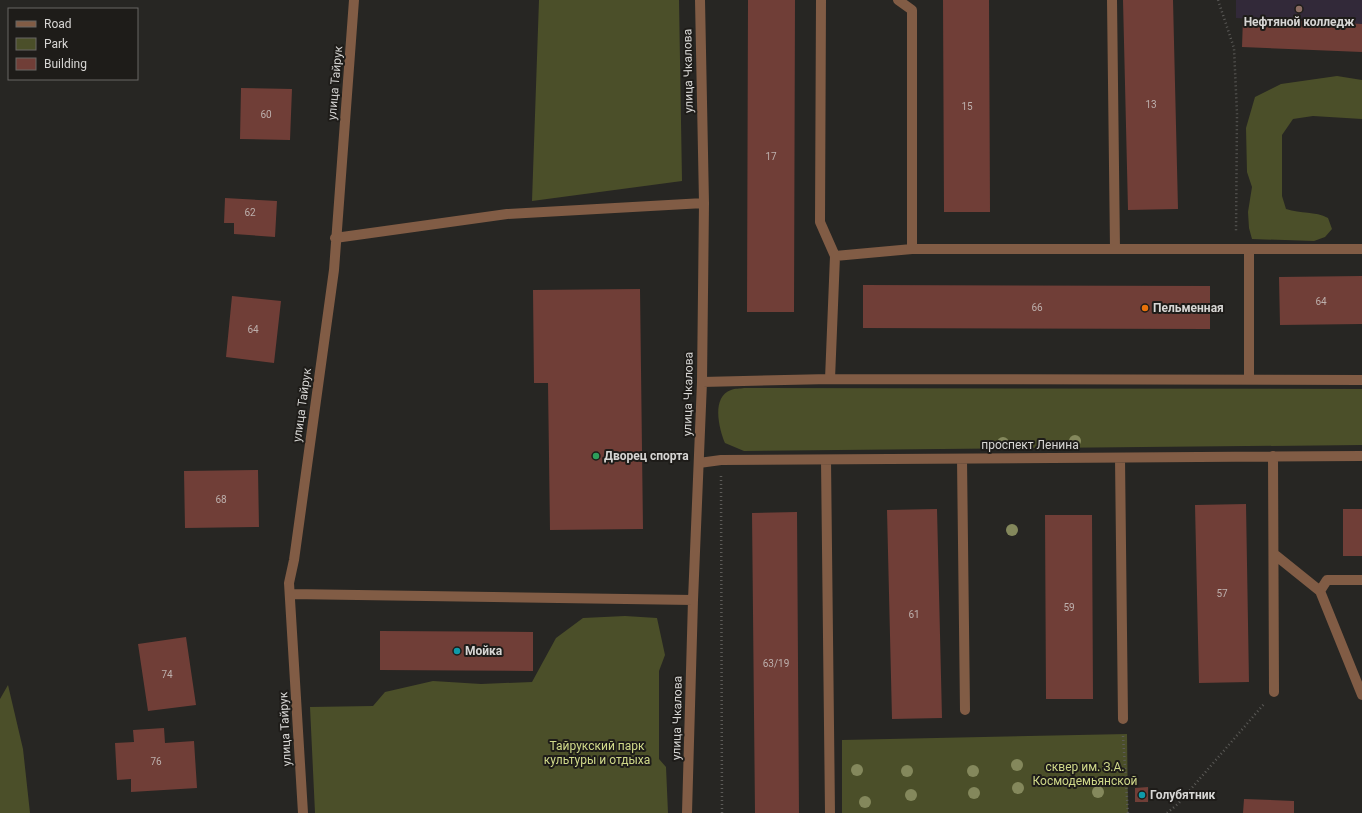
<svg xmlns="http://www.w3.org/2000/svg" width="1362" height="813" font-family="Roboto,sans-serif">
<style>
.education{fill:#322939}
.green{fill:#4b4f29}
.building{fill:#703e37}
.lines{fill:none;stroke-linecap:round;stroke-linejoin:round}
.path{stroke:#5c5b58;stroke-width:2.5;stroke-dasharray:1 3;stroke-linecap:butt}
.minor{stroke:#815c45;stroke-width:10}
.tree{fill:#84885c}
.education-dot{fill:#8d6e63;stroke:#1e1c19;stroke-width:1.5}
.food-dot{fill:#e8710a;stroke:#1e1c19;stroke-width:1.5}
.leisure-dot{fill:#2e9e5b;stroke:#1e1c19;stroke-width:1.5}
.culture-dot{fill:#0f9aa8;stroke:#1e1c19;stroke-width:1.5}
.labels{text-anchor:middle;stroke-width:4;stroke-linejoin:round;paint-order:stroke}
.number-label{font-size:10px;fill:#bdb0ad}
.poi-label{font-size:12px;font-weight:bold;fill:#d7d6d4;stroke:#1e1c19;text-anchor:start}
.street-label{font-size:12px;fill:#d7d6d4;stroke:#1e1c19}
.park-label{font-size:12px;fill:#d0d98a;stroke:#1e1c19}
</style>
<rect width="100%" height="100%" fill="#272623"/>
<path class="education" d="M1236 0H1362V26L1236 18Z"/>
<path class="green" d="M539 0H679L682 181 532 201Z
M1337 76 1362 80V119L1313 116 1293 119 1282 135V196L1286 209C1301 214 1315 211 1328 218L1332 229 1325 237 1314 241 1252 239 1249 228 1248 212 1252 187 1247 172 1246 128 1255 97 1281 84Z
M744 388 1362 389V445L744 451 725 443C719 429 711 397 731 390 735 388 740 389 744 388Z
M625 616 657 618 665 655 659 671V759L666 767 668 813H315L310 707 373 706 385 692 433 681 481 684 532 682 556 638 583 618Z
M8 685 23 749 30 813H0V699Z
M1127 734 1128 813H842V740Z"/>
<path class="building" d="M748 0H795L794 312H747Z
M943 0H989L990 212H944Z
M1123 0H1173L1178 209 1128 210Z
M1243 18 1362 24V52L1242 47Z
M241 88 292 89 290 140 240 139Z
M225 198 277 201 275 237 234 234V223H224Z
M1362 276V324L1280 325 1279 277Z
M863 285 1210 286V329L863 328Z
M640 289 643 529 550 530 548 383H534L533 290Z
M232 296 281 301 274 363 226 357Z
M258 470 259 527 185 528 184 471Z
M1246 504 1249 682 1199 683 1195 505Z
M937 509 942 718 892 719 887 510Z
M1343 509H1362V556H1343Z
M797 512 799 813H755L752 513Z
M1045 515H1092L1093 699H1046Z
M380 631 533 632V671L380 670Z
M186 637 196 705 148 711 138 644Z
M164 728 165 743 194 741 197 788 131 792V779L117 780 115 743 134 742 133 730Z
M1148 787V802H1135V788Z
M1244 799 1294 801V813H1243Z"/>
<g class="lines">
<path class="path" d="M1218 0 1234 48 1237 114 1236 233
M721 476 722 813
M1123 736 1128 813
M1167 813 1178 804 1264 704"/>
<path class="minor" d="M821 0 820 222 835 256 830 379
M898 0 912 10V249
M1112 0 1115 249
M335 238 507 214 704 203
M835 256 912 249H1362
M1249 379V249
M702 382 830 379 1362 380
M1273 456 1274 692
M1120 458 1123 719
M962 459 965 710
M826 460 830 813
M699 463 721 460 1362 456
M1274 554 1320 591 1362 695
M1320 591 1327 580H1362
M290 594 693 600
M303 813 289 583 294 560 334 270 354 0
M687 813 693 600 702 382 704 203 700 0"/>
</g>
<g class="tree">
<circle cx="1075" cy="441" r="6"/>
<circle cx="1003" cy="443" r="6"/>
<circle cx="1012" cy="530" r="6"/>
<circle cx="1017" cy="765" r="6"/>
<circle cx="857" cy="770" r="6"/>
<circle cx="907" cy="771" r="6"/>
<circle cx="973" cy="771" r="6"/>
<circle cx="1018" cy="788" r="6"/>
<circle cx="1098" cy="792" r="6"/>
<circle cx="974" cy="793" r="6"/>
<circle cx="911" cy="795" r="6"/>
<circle cx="865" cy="802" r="6"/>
</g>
<circle class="education-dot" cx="1299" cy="9" r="4"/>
<circle class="food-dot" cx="1145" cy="308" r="4"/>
<circle class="leisure-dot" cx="596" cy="456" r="4"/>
<g class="culture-dot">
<circle cx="457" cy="651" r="4"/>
<circle cx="1142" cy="795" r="4"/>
</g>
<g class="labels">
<g class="number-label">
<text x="1151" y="108">13</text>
<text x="967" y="110">15</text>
<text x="266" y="118">60</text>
<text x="771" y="160">17</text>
<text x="250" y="216">62</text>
<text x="1321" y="305">64</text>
<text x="1037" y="311">66</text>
<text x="253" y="333">64</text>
<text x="221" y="503">68</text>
<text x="1222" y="597">57</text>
<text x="1069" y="611">59</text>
<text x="914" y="618">61</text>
<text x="776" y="667">63/19</text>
<text x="167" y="678">74</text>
<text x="156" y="765">76</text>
</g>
<g class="poi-label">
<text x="1299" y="26" text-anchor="middle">Нефтяной колледж</text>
<text x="1153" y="312">Пельменная</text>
<text x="604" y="460">Дворец спорта</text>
<text x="465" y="655">Мойка</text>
<text x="1150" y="799">Голубятник</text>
</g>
<g class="street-label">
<text transform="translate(688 71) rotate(-91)" y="4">улица Чкалова</text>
<text transform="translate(335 83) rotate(-85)" y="4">улица Тайрук</text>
<text transform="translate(688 394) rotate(-89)" y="4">улица Чкалова</text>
<text transform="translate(302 405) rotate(-82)" y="4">улица Тайрук</text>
<text x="1030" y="449">проспект Ленина</text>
<text transform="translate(677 718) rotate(-89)" y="4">улица Чкалова</text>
<text transform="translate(285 729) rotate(-93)" y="4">улица Тайрук</text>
</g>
<g class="park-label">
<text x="597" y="750">Тайрукский парк<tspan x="597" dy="14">культуры и отдыха</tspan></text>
<text x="1085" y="771">сквер им. З.А.<tspan x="1085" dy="14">Космодемьянской</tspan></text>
</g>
</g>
<rect x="8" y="8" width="130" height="72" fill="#1e1c19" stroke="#686664"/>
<rect x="16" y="21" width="20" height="6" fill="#815c45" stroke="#686664"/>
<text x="44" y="28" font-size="12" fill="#d7d6d4">Road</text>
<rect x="16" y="38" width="20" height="12" fill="#4b4f29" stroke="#686664"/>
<text x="44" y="48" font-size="12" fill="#d7d6d4">Park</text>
<rect x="16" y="58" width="20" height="12" fill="#703e37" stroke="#686664"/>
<text x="44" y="68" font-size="12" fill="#d7d6d4">Building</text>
</svg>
